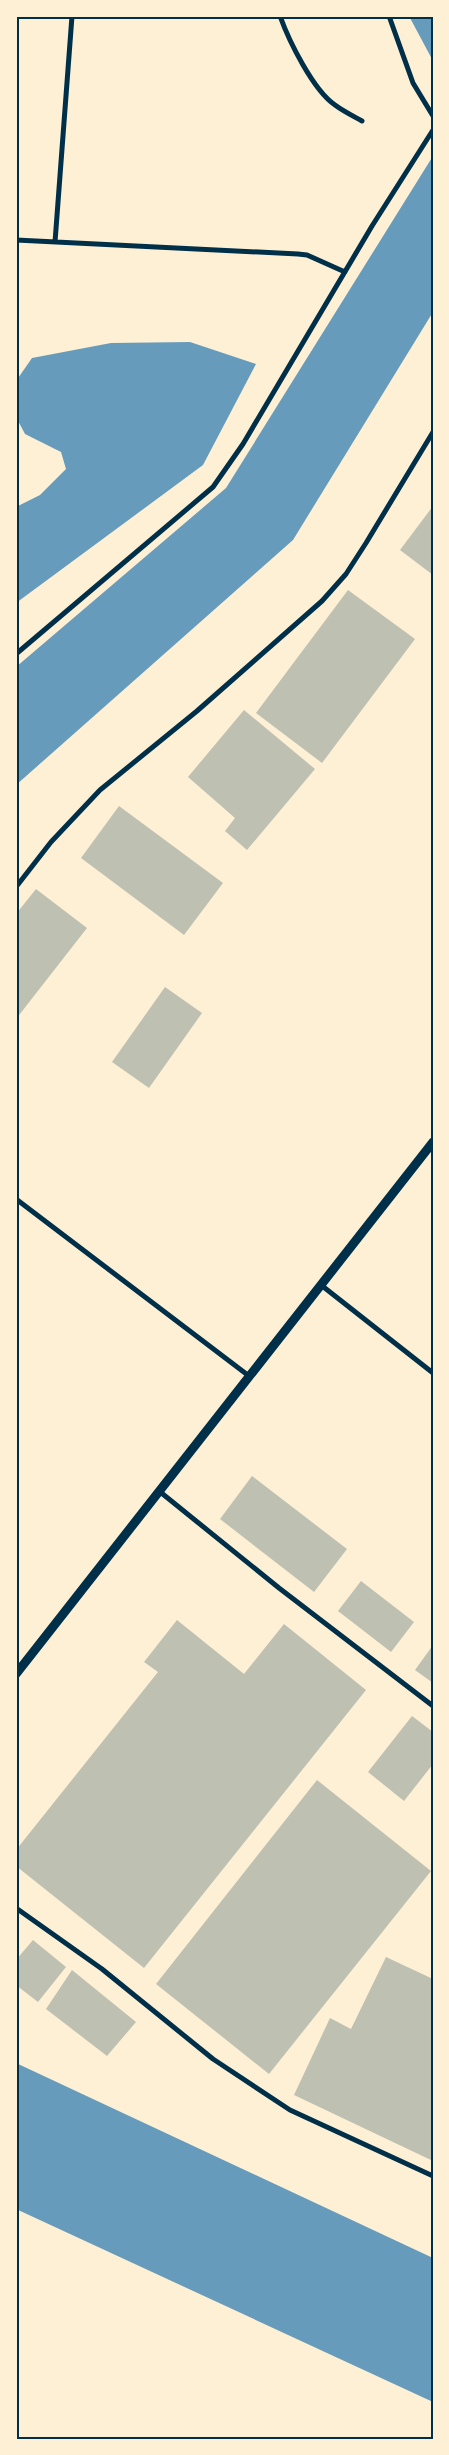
<svg xmlns="http://www.w3.org/2000/svg" width="449" height="2455" font-family="'PT Sans Narrow',sans-serif">
<style>
.water{fill:#669bbc}
.building{fill:#bec0b2}
.lines{fill:none;stroke-linecap:round;stroke-linejoin:round}
.minor{stroke:#003049;stroke-width:5}
.tertiary{stroke:#003049;stroke-width:9}
.neatline{fill:none;stroke:#003049;stroke-width:2}
</style>
<rect width="100%" height="100%" fill="#fdf0d5"/>
<path class="water" d="M409 16H433V61Z
M433 156V312L293 540 16 785V667L226 488Z
M190 342 256 364 203 465 16 603V507L40 495 66 469 61 452 25 434 16 417V381L32 358 111 343Z
M16 2063 433 2258V2402L16 2209Z"/>
<path class="building" d="M433 506V575L400 550Z
M348 590 415 639 322 763 256 713Z
M244 710 315 769 247 850 225 831 235 818 188 777Z
M119 806 223 883 184 935 81 858Z
M36 889 87 928 16 1019V914Z
M165 987 202 1013 149 1088 112 1062Z
M252 1476 347 1549 314 1592 220 1519Z
M361 1581 414 1622 391 1652 338 1611Z
M177 1620 244 1674 284 1624 366 1690 144 1968 16 1866V1850L158 1672 144 1662Z
M433 1645V1683L415 1670Z
M412 1716 433 1732V1764L404 1801 368 1772Z
M317 1780 431 1871 269 2074 156 1984Z
M33 1940 66 1967 38 2002 16 1985V1960Z
M386 1957 433 1979V2161L294 2095 330 2018 351 2029Z
M72 1970 136 2022 107 2056 46 2009Z"/>
<g class="lines">
<path class="minor" d="M280 16C289 41 313 90 335 105 343 111 353 116 362 121
M389 16 413 83 433 116
M16 240 298 254 307 255 345 272
M55 242 72 16
M16 654 213 487 243 444 372 226 433 130
M16 887 51 842 100 790 197 711 322 601 346 574 366 543 433 432
M16 1199 249 1376
M321 1285 433 1373
M159 1491 279 1588 433 1706
M16 1908 102 1969 213 2059 290 2110 433 2176"/>
<path class="tertiary" d="M16 1674 433 1142"/>
</g>
<rect width="449" height="2455" fill="none" stroke="#fdf0d5" stroke-width="35"/>
<rect x="18" y="18" width="414" height="2420" class="neatline"/>
</svg>
